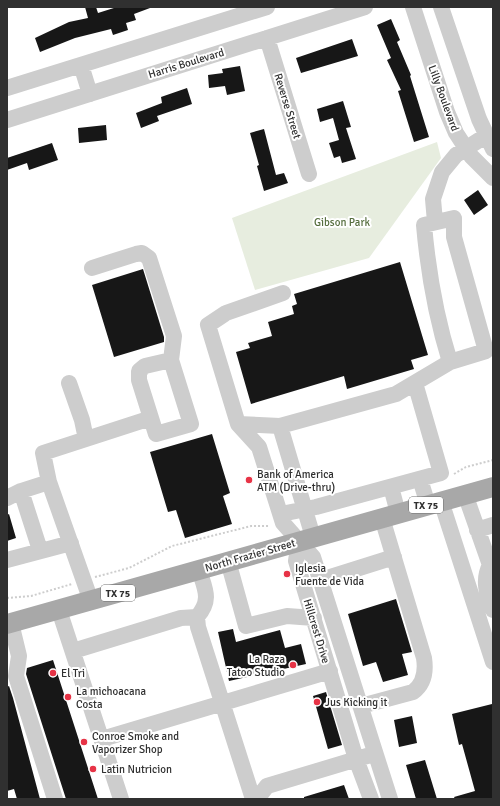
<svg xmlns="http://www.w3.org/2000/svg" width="500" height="806" font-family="Signika,sans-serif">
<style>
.green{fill:#e7eddf}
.building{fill:#171717}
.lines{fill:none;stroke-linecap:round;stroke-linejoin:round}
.minor-tunnel{stroke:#d6d6d6;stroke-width:16;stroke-dasharray:16 8;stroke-linecap:butt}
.path{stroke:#cdcdcd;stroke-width:2;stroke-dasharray:2 2;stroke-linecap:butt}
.minor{stroke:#cdcdcd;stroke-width:16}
.major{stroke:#a8a8a8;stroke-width:20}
.poi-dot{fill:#e73346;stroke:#fff;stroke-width:1.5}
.labels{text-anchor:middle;stroke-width:4;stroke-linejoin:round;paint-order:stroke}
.shield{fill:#fff;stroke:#6e6e6e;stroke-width:1}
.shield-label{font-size:10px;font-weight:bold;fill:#303030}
.street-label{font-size:11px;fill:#303030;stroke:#fff}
.park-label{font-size:11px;fill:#556d3d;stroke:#fff}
.poi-label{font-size:11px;fill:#303030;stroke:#fff;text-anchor:start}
</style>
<rect width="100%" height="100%" fill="#fff"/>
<path class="green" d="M437 142 441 158 369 258 255 290 232 218Z"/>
<path class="building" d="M85 7H96L98 13 117 7 150 8 134 14 136 20 126 23 128 30 113 35 111 29 75 38 40 52 35 38 69 22 88 18Z
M391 19 400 40 397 42 411 75 410 76 429 137 414 142 398 91 401 90 387 60 391 58 377 25Z
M352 39 358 56 301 73 296 58Z
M240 66 245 91 227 95 225 86 209 88 208 75 223 73 222 69Z
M187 88 192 104 157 116 159 121 141 128 136 113 162 103 161 97Z
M343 101 351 127 346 128 356 159 342 163 340 156 334 158 329 143 339 140 333 118 320 122 317 109Z
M106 125 107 140 79 143 78 128Z
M264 129 276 175 284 173 288 183 264 191 257 166 259 165 250 133Z
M52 143 58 160 29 170 27 163 7 170V158Z
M478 190 488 205 474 215 464 200Z
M400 262 428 355 411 360 414 369 347 389 344 376 251 404 236 352 250 348 248 343 272 336 268 322 294 314 292 306 297 304 294 294Z
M143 269 164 337V342L114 357 92 285Z
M212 434 230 493 223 496 232 524 185 538 176 510 168 512 150 452Z
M9 514 16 538 7 541V515Z
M396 599 412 652 402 654 408 675 383 682 376 662 363 666 348 614Z
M233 629 236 642 280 630 285 648 301 644 306 664 229 681 218 632Z
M53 660 98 799H66L26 674 27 668Z
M9 686 13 698 40 799H17L14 789 7 791V687Z
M326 692 342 745 328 749 313 696Z
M492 704 493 799H455L454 797 475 791 462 744 459 745 452 714Z
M412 716 417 743 399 747 394 720Z
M425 760 437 799H416L406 765Z
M344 785 349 799H304V797Z"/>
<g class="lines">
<path class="minor-tunnel" d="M7 678H8"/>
<path class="path" d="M454 474 466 467 493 460
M95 577 129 568 172 546 251 526H270
M7 598 31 596 72 584"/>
<path class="minor" d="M413 7 447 112 456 133 471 156 493 178
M441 7 479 119 493 149
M267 38 309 174
M81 65 90 94
M7 88 267 7
M7 120 365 7
M454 218V237L486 351 450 362C436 317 428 271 424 225Z
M435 222 433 199 442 172 456 155 487 135
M92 268 136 254 142 253 149 258 174 336 171 360 145 366 139 371V380L156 434 191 424 171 360
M283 293 226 313 208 325 238 424 259 447 283 523 313 557 390 799
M69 383 82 420 86 439
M238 424 280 426
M420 479 428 505
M391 487 398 513
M465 494 490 565 493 563
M7 498 21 491
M441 501 493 662
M281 514 316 507 441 473 415 383
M477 530 493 525
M313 537 280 426 396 394 450 362
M299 541 296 561 356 759 371 799
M40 550 21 491 49 482
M7 560 71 543
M228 561 246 626 287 616 314 618
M490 565C482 580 487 595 493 610
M199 570C205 589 212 600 197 617L198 627 253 799
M321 580 394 557
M91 601 49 482 43 453 151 418
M59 610 121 799
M11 623 19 656 16 676 55 799
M73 651 181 618 197 617
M361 706 413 692C424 684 426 671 424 658L382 518
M102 739 330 671
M257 799 267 786 367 756"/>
<path class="major" d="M7 624 493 487"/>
</g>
<g class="poi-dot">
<circle cx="249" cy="480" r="4"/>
<circle cx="287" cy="574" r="4"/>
<circle cx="293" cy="665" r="4"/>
<circle cx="53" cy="673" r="4"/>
<circle cx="68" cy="697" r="4"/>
<circle cx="317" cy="702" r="4"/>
<circle cx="84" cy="742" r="4"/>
<circle cx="93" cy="769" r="4"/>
</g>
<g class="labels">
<g class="shield">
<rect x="409" y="497" width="34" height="16" rx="3"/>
<rect x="101" y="585" width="34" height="16" rx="3"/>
</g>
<g class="shield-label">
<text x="426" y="509">TX 75</text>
<text x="118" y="597">TX 75</text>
</g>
<g class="street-label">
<text transform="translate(186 63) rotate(-17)" y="4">Harris Boulevard</text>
<text transform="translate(444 98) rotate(70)" y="4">Lilly Boulevard</text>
<text transform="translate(288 106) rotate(73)" y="4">Reverse Street</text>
<text transform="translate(250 555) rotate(-16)" y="4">North Frazier Street</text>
<text transform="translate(317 631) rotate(73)" y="4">Hillcrest Drive</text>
</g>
<g class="park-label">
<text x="342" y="226">Gibson Park</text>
</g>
<g class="poi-label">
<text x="257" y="478">Bank of America<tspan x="257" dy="13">ATM (Drive-thru)</tspan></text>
<text x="295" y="572">Iglesia<tspan x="295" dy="13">Fuente de Vida</tspan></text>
<text x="285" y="663" text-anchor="end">La Raza<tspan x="285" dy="13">Tatoo Studio</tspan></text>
<text x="61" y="677">El Tri</text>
<text x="76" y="695">La michoacana<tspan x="76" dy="13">Costa</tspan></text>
<text x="325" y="706">Jus Kicking it</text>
<text x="92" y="740">Conroe Smoke and<tspan x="92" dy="13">Vaporizer Shop</tspan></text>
<text x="101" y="773">Latin Nutricion</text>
</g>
</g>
<rect width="500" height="806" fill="none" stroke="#303030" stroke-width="16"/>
</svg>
